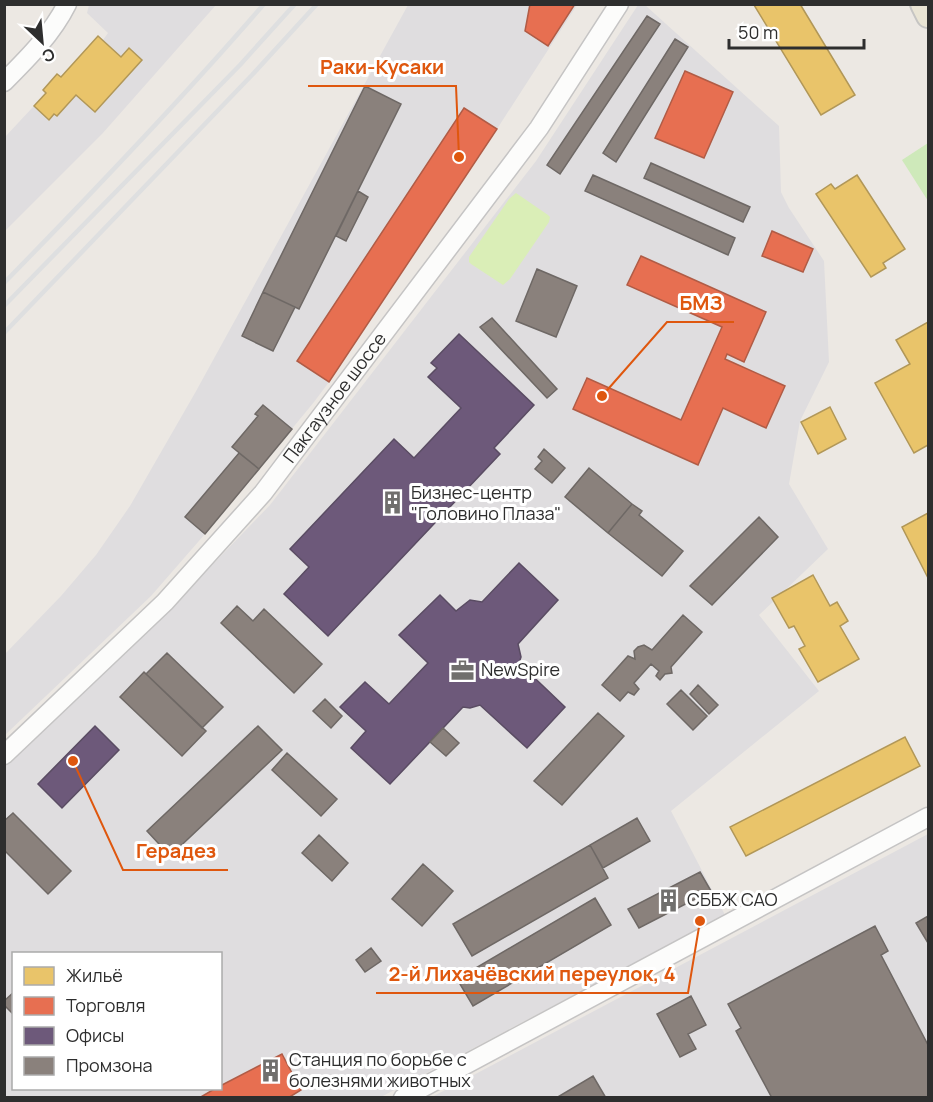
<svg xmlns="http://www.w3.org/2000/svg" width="933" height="1102" font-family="Manrope,sans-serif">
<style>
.industrial{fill:#dfdddf;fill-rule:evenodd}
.green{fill:#cee9ba}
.pitch{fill:#daeeb7}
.homes{fill:#e9c46a;stroke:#b19758;stroke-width:1.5}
.shops{fill:#e76f51;stroke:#b05c46;stroke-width:1.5}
.offices{fill:#6d597a;stroke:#5a4c63;stroke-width:1.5}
.industry{fill:#8a817c;stroke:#6e6865;stroke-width:1.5}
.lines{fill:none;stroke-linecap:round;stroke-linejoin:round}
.minor-casing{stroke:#c5c4c4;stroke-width:21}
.major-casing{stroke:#c6c5c3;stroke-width:26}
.minor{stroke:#fcfcfb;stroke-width:18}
.major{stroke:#e9e4d4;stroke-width:22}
.rail{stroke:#dedfe0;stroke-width:4.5}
.labels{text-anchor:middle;stroke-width:6;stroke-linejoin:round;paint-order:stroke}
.street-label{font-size:18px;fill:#2e2e2e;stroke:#fff}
.poi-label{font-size:18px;fill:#2e2e2e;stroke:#fff;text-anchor:start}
.leader{fill:none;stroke:#df570e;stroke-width:2}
.callout-dot{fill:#df570e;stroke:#fff;stroke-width:2}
.callout-label{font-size:20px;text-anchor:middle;font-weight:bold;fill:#df570e;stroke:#fff;stroke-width:6;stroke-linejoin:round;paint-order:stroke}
</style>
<rect width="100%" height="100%" fill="#ece8e3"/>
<path class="industrial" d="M89 5H216L102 134 5 231V137L46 93 43 90 57 74 61 77 98 36 103 40 108 33 87 13Z
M408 5H577L497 129 329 382 314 402 205 534 151 596 5 735V654L61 596 96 555 130 506 195 393Z
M638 5H645L779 126 781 192 789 208 824 261 829 362 800 421 789 484 828 549 759 615 819 691 671 811 725 915 381 1097 5 1098V763L163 616 270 505 536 161ZM14 954H220V1088H14Z
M928 834V1097H432Z"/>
<path class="green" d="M928 143V201L902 160Z"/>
<path class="pitch" d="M516 193 548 215 550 217 549 222 510 279 503 285 471 264 469 262V257L509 199Z"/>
<path class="homes" d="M800 4 855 95 821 115 754 5Z
M98 36 121 57 129 48 142 60 95 112 76 95 57 116 54 114 49 120 34 106 46 93 43 90 57 74 61 77Z
M857 175 905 249 883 263 886 268 871 277 816 194 831 184 835 189Z
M928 322V445L914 453 875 383 910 364 896 340Z
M830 407 846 439 818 454 801 422Z
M928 513V578L902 527Z
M813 575 830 606 837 602 848 621 840 626 859 659 818 682 799 649 805 646 794 626 789 628 772 598Z
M905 737 920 766 746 856 730 827Z"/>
<path class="shops" d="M530 4H575L548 46 525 31Z
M685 71 733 92 704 158 655 138Z
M464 108 497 129 329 382 297 361Z
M772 231 813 249 803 272 762 256Z
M641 256 766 312 744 362 727 354 725 359 785 386 766 428 723 408 698 465 573 409 587 378 681 420 722 327 627 285Z
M282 1054 301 1090 288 1098H199L216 1088H220V1086Z"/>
<path class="offices" d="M459 334 534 405 494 448 500 454 328 636 284 594 309 567 290 549 394 439 414 458 461 408 428 377 437 368 431 363Z
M519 563 558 600 518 644 521 657 519 663 565 707 527 748 480 705 470 708 463 707 390 784 351 748 366 731 340 707 365 682 389 704 428 663 399 635 440 595 456 611 470 600 482 602Z
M95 726 119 750 62 808 38 784Z"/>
<path class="industry" d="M647 16 660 24 560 174 547 165Z
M675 39 688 47 616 162 603 153Z
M365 86 401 104 299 309 263 292Z
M651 163 750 207 743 222 644 178Z
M593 175 735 238 728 255 585 191Z
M358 191 368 197 346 241 336 236Z
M537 269 577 286 556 337 516 321Z
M263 292 295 307 273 351 242 336Z
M492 318 557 389 547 398 480 327Z
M263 405 292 429 259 469 232 447 258 416 255 414Z
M544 449 565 468 552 483 535 469 542 461 538 457Z
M239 453 259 469 205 534 185 517Z
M589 468 632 504 608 533 565 497Z
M632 504 642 511 639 515 683 551 662 576 608 533Z
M759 517 778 537 712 605 690 586Z
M237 606 253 621 264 609 322 664 294 693 221 623Z
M683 615 702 632 671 667 672 673 665 674 660 680 656 676 659 671 651 664 634 683 639 689 634 695 628 692 620 701 602 685 628 656 635 659 634 651 638 647 644 645 652 650Z
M167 653 223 707 202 728 146 674Z
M144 672 206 731 182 756 120 697Z
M698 685 718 705 709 714 690 694Z
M681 690 707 716 693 730 667 704Z
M325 699 342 716 331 728 313 711Z
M598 713 624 736 562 805 534 781Z
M258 726 282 750 170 856 147 831Z
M443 728 459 743 446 756 430 742Z
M287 753 337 799 321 816 272 770Z
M13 813 71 871 48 894 4 850V821Z
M637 818 650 841 603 868 590 845Z
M319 835 348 863 332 881 302 853Z
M590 845 608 878 472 956 453 924Z
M423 864 453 891 422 926 392 899Z
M700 872 711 891 639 928 628 909Z
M595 898 611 925 473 1006 457 979Z
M928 916V943L916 923Z
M875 926 888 951 881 955 928 1045V1098H772L736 1031 741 1028 728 1004Z
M371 948 381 961 365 972 356 960Z
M14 992V1015L4 1005V1001Z
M691 996 706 1025 688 1034 696 1049 680 1057 657 1014Z
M593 1076 606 1098H556Z"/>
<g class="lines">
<defs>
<g id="minor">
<path d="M4 82C28 58 52 34 67 4"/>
<path id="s1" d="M4 755 165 602 263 493 539 128 619 4"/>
<path d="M403 1098 928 817"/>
</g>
<path id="major" d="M922 4 928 16"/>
</defs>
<use href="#minor" class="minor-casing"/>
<use href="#major" class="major-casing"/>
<use href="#minor" class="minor"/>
<use href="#major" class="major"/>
<path class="rail" d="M4 283C93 192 181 100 264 4
M4 306 240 65 295 4
M4 333 252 75 317 4"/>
</g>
<defs>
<symbol id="building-bare" viewBox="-9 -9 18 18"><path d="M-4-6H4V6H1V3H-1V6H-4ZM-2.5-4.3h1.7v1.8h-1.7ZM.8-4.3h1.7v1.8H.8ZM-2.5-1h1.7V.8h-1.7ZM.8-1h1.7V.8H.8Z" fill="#706f6d" stroke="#fff" stroke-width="2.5" paint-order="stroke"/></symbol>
<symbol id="office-bare" viewBox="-9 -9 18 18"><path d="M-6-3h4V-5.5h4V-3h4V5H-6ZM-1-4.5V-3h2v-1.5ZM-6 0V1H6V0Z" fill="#706f6d" stroke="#fff" stroke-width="2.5" paint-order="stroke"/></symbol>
</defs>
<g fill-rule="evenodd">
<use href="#building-bare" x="376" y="486" width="33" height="33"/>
<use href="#office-bare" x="446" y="654" width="33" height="33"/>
<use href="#building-bare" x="652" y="884" width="33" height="33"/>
<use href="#building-bare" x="254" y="1054" width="33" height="33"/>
</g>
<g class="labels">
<g class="street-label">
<text dy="6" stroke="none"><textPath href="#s1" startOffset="488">Пакгаузное шоссе</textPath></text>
</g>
<g class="poi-label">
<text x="411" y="499">Бизнес-центр<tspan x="411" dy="21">"Головино Плаза"</tspan></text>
<text x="481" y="676">NewSpire</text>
<text x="687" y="906">СББЖ САО</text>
<text x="289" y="1066">Станция по борьбе с<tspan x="289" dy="21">болезнями животных</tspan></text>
</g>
</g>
<path class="leader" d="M459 157L456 86H308M602 396L667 322H734M73 761L123 870H228M700 921L688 993H376"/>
<g class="callout-dot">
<circle cx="459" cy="157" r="6"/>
<circle cx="602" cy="396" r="6"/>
<circle cx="73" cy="761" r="6"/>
<circle cx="700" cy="921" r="6"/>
</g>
<g class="callout-label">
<text x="382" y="74">Раки-Кусаки</text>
<text x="701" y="310">БМЗ</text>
<text x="176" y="858">Герадез</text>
<text x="532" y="981">2-й Лихачёвский переулок, 4</text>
</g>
<rect width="933" height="1102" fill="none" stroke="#2e2e2e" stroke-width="12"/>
<rect x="12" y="952" width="210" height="138" fill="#ffffff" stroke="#ababab" stroke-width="1.5"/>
<rect x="24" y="967" width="30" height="18" fill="#e9c46a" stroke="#ababab" stroke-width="1.5"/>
<text x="66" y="982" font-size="18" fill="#2e2e2e">Жильё</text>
<rect x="24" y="997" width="30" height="18" fill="#e76f51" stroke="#ababab" stroke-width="1.5"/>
<text x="66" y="1012" font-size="18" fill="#2e2e2e">Торговля</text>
<rect x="24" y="1027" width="30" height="18" fill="#6d597a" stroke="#ababab" stroke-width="1.5"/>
<text x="66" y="1042" font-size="18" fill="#2e2e2e">Офисы</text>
<rect x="24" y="1057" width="30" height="18" fill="#8a817c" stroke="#ababab" stroke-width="1.5"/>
<text x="66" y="1072" font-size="18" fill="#2e2e2e">Промзона</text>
<g transform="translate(42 42) rotate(154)" stroke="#ffffff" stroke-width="4.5" paint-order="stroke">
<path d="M0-4.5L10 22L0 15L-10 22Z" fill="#2e2e2e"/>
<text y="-9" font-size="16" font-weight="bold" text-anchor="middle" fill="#2e2e2e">С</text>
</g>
<path d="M729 39v9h135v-9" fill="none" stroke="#2e2e2e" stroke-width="3"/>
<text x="738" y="39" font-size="18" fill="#2e2e2e" stroke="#ffffff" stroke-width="4.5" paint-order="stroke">50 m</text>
</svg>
